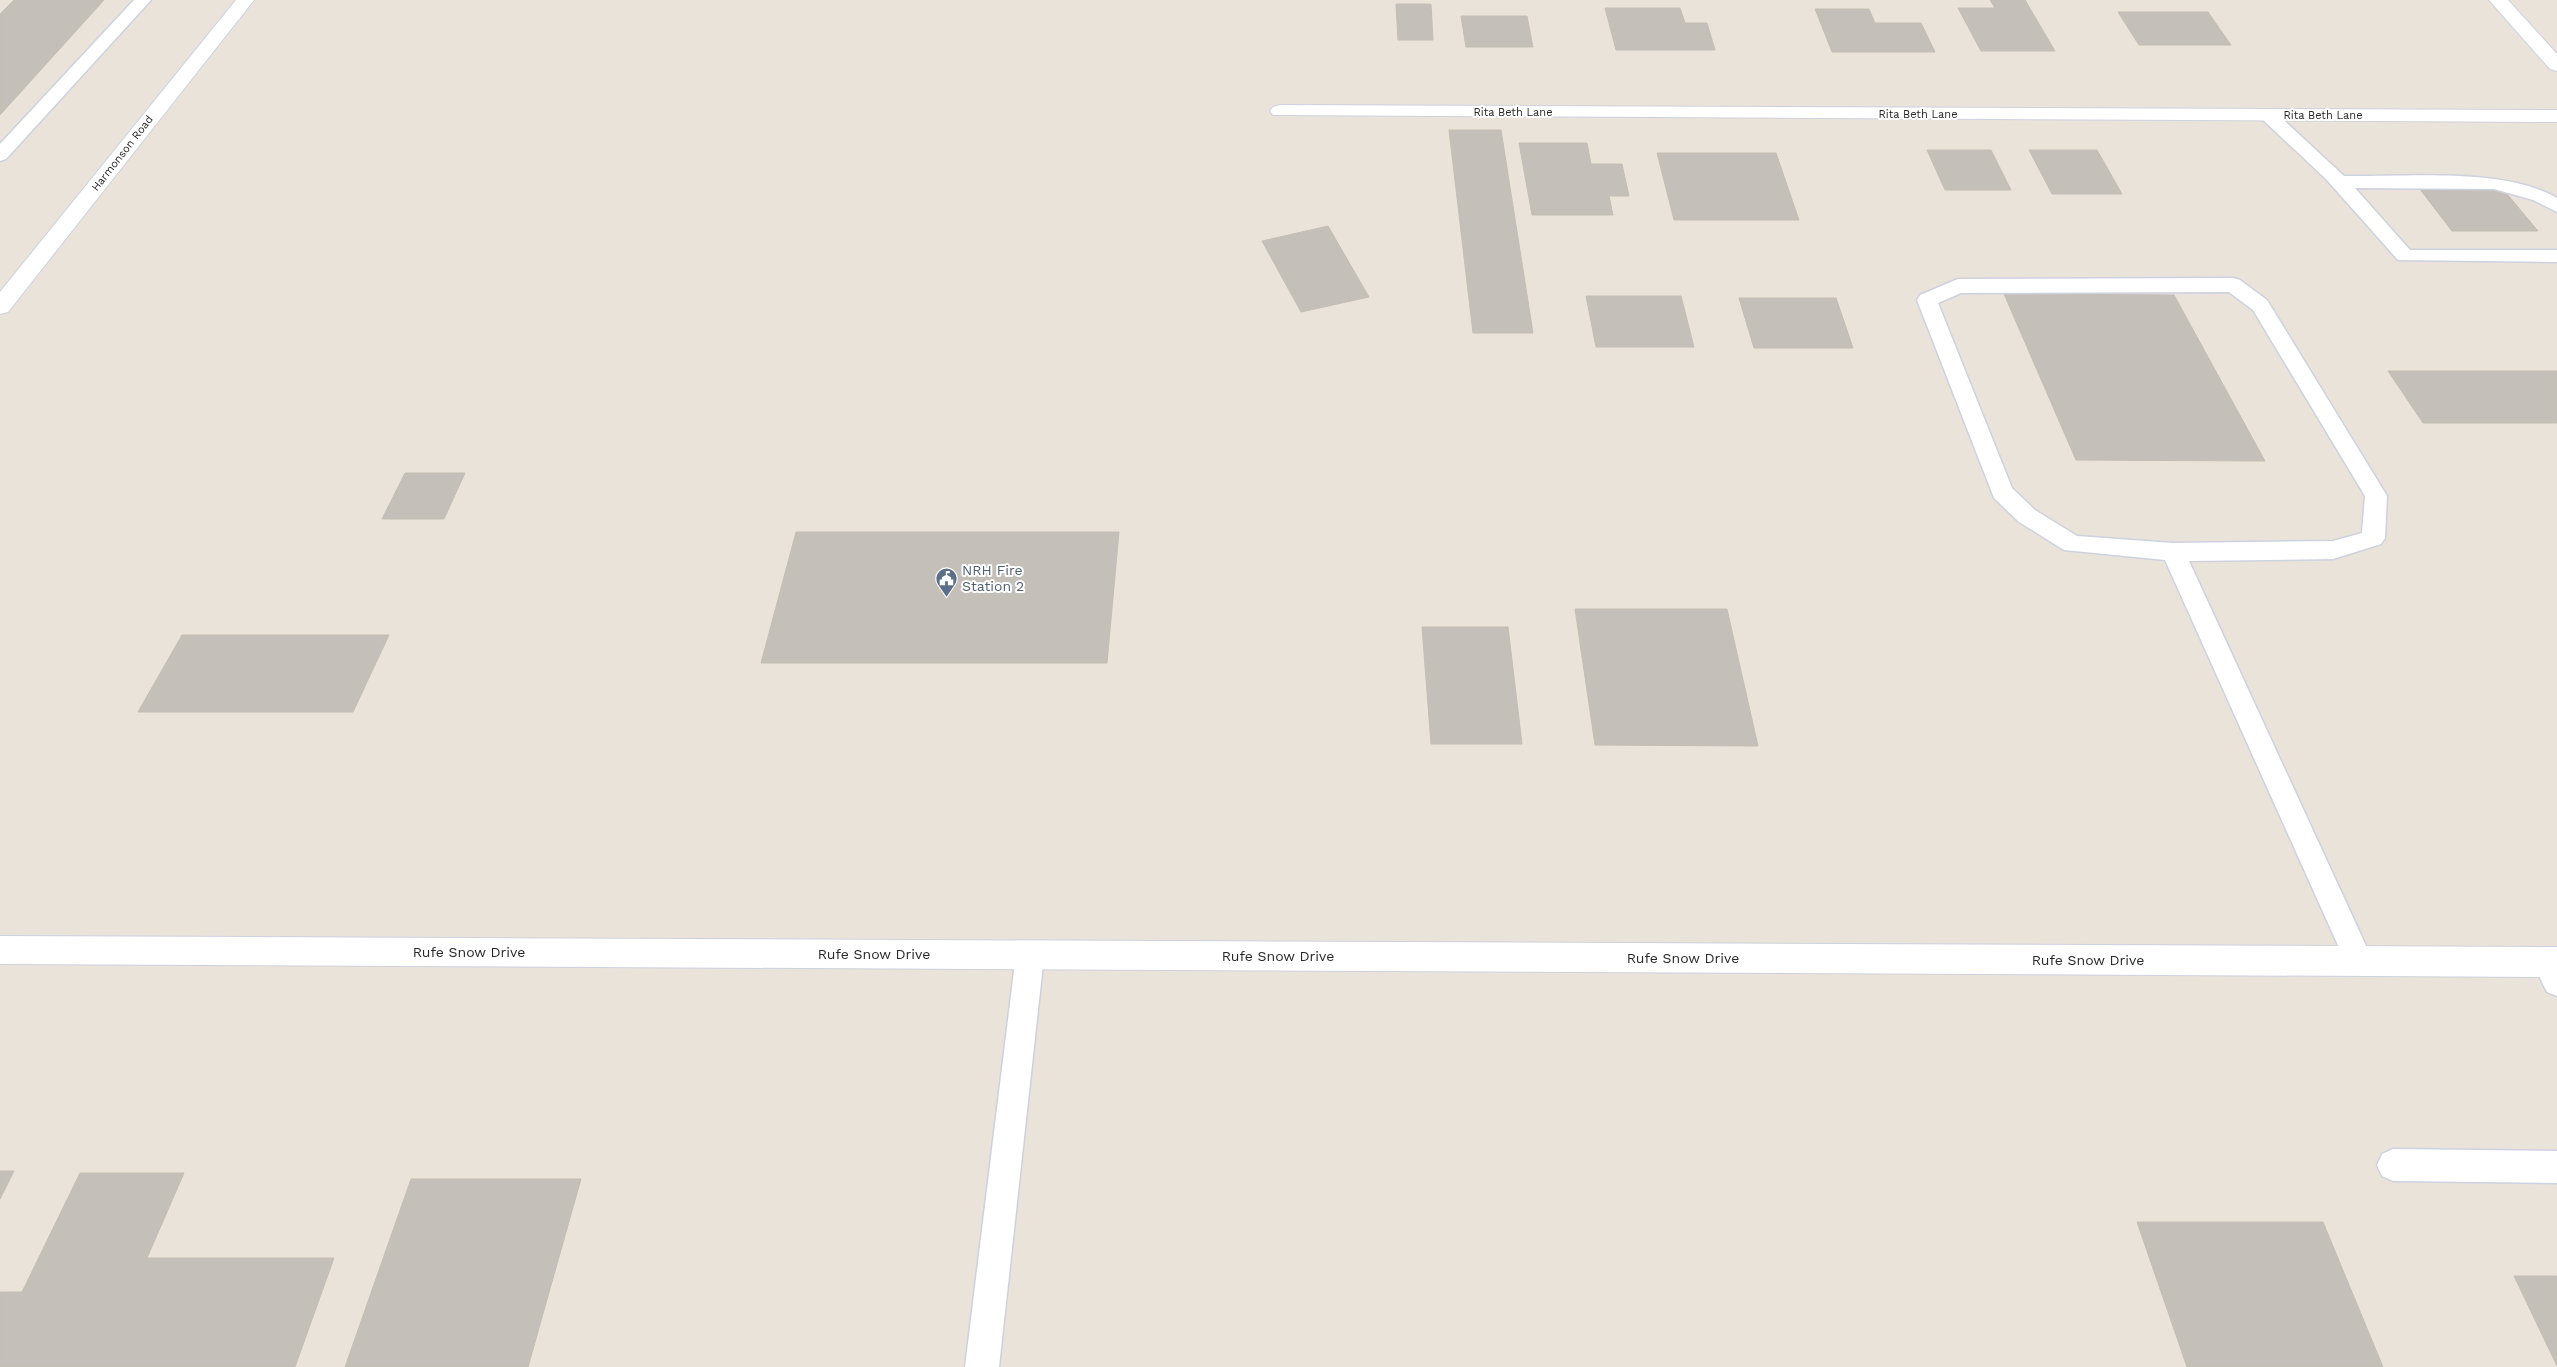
<svg xmlns="http://www.w3.org/2000/svg" width="2557" height="1367" font-family="'Work Sans',sans-serif">
<style>
.building{fill:#c4bfb9;stroke:#c4beb3}
.lines{fill:none;stroke-linecap:round;stroke-linejoin:round}
.lane-casing{stroke:#ced1df;stroke-width:3}
.street-casing{stroke:#ced1df;stroke-width:2}
.secondary-casing{stroke:#ced1df;stroke-width:2}
.lane{fill:#fff;fill-rule:evenodd}
.street{fill:#fff;fill-rule:evenodd}
.secondary{fill:#fff;fill-rule:evenodd}
.labels{text-anchor:middle;stroke-width:4;stroke-linejoin:round;paint-order:stroke}
.far-street-label{font-size:11px;fill:#272727;stroke:#fff}
.service-label{font-size:14px;fill:#4e5e75;stroke:#fff;text-anchor:start}
.street-label{font-size:14px;fill:#272727;stroke:#fff}
</style>
<rect width="100%" height="100%" fill="#e9e3d9"/>
<path class="building" d="M14 0H104L0 115V14Z
M1990 0H2025L2055 51H1981L1958 8H1995Z
M1396 4H1431L1433 40H1398Z
M1605 8H1680L1685 23H1707L1715 50H1616Z
M1815 9H1869L1875 23H1921L1935 52H1832Z
M2118 12H2208L2231 45H2139Z
M1461 16H1527L1533 47H1466Z
M1449 130H1501L1533 333H1473Z
M1519 143H1587L1591 164H1622L1629 196H1609L1613 215H1532Z
M1927 150H1991L2011 190H1945Z
M2029 150H2097L2122 194H2052Z
M1657 153H1776L1799 220H1674Z
M2419 188H2502L2538 231H2452Z
M1328 226 1369 297 1301 312 1262 241Z
M2004 294 2174 295 2265 461 2076 460Z
M1586 296H1681L1694 347H1596Z
M1739 298H1836L1853 348H1754Z
M2388 371H2557V423H2423Z
M405 473H465L444 519H382Z
M796 532H1119L1107 663H761Z
M1575 609H1727L1758 746 1595 745Z
M1422 627H1508L1522 744H1431Z
M182 635H389L353 712H138Z
M0 1171H14L0 1199Z
M80 1173H184L147 1258H334L295 1367H0V1292H22Z
M411 1179H581L528 1367H345Z
M2137 1222H2323L2383 1367H2187Z
M2514 1276H2557V1366Z"/>
<g class="lines">
<defs>
<path id="lane" d="M134 0H151L6 159 0 161V144Z
M2268 110 2274 111 2344 176C2406 177 2504 167 2557 198V212L2533 200 2494 189 2355 188 2410 250H2557V262L2398 260 2326 179 2262 119 2259 115 2262 111Z
M2233 278 2240 280 2267 300 2387 496 2385 538 2381 544 2333 559 2189 561 2373 961 2369 970 2359 974 2349 970 2165 560 2064 550 2019 522 1994 498 1917 300 1920 295 1958 279ZM2229 292 2253 310 2365 496 2362 533 2333 541 2173 543 2077 536 2035 510 2012 488 1938 303 1961 293Z
M1030 942 1040 946 1044 955 999 1367H965L1016 955 1020 946Z
M2546 949 2557 954V996L2547 992 2532 962 2536 953Z
M2393 1149 2557 1151V1183L2393 1181 2382 1176 2377 1165 2382 1154Z"/>
<path id="street" d="M236 0H254L8 312 0 314V292Z
M1280 105 2557 110V122L1273 115 1270 111 1273 107Z"/>
<path id="secondary" d="M2489 0H2508L2557 54V71L2550 69Z
M0 936 2557 947V977L0 964Z"/>
</defs>
<use href="#lane" class="lane-casing"/>
<use href="#street" class="street-casing"/>
<use href="#secondary" class="secondary-casing"/>
<use href="#lane" class="lane"/>
<use href="#street" class="street"/>
<use href="#secondary" class="secondary"/>
</g>
<defs>
<symbol id="civic-pin" viewBox="-11 -11 22 30"><path d="M0 17L-7.5 6A9.5 9.5 0 1 1 7.5 6Z" fill="#5c6f8a" stroke="#fff"/><path d="M-.6-6.5H3V-4.5H.6V-3L4-1V1h2V6H-6V1h2V-1L-.6-3ZM-1.2 2.5V6h2.4V2.5Z" fill="#fff"/></symbol>
</defs>
<g fill-rule="evenodd">
<use href="#civic-pin" x="934" y="566" width="25" height="34"/>
</g>
<g class="labels">
<g class="far-street-label">
<text x="1513" y="116">Rita Beth Lane</text>
<text x="1918" y="118">Rita Beth Lane</text>
<text x="2323" y="119">Rita Beth Lane</text>
<text transform="translate(122 153) rotate(-52)" y="4">Harmonson Road</text>
</g>
<g class="service-label">
<text x="962" y="575">NRH Fire<tspan x="962" dy="16">Station 2</tspan></text>
</g>
<g class="street-label">
<text x="469" y="957">Rufe Snow Drive</text>
<text x="874" y="959">Rufe Snow Drive</text>
<text x="1278" y="961">Rufe Snow Drive</text>
<text x="1683" y="963">Rufe Snow Drive</text>
<text x="2088" y="965">Rufe Snow Drive</text>
</g>
</g>
</svg>
